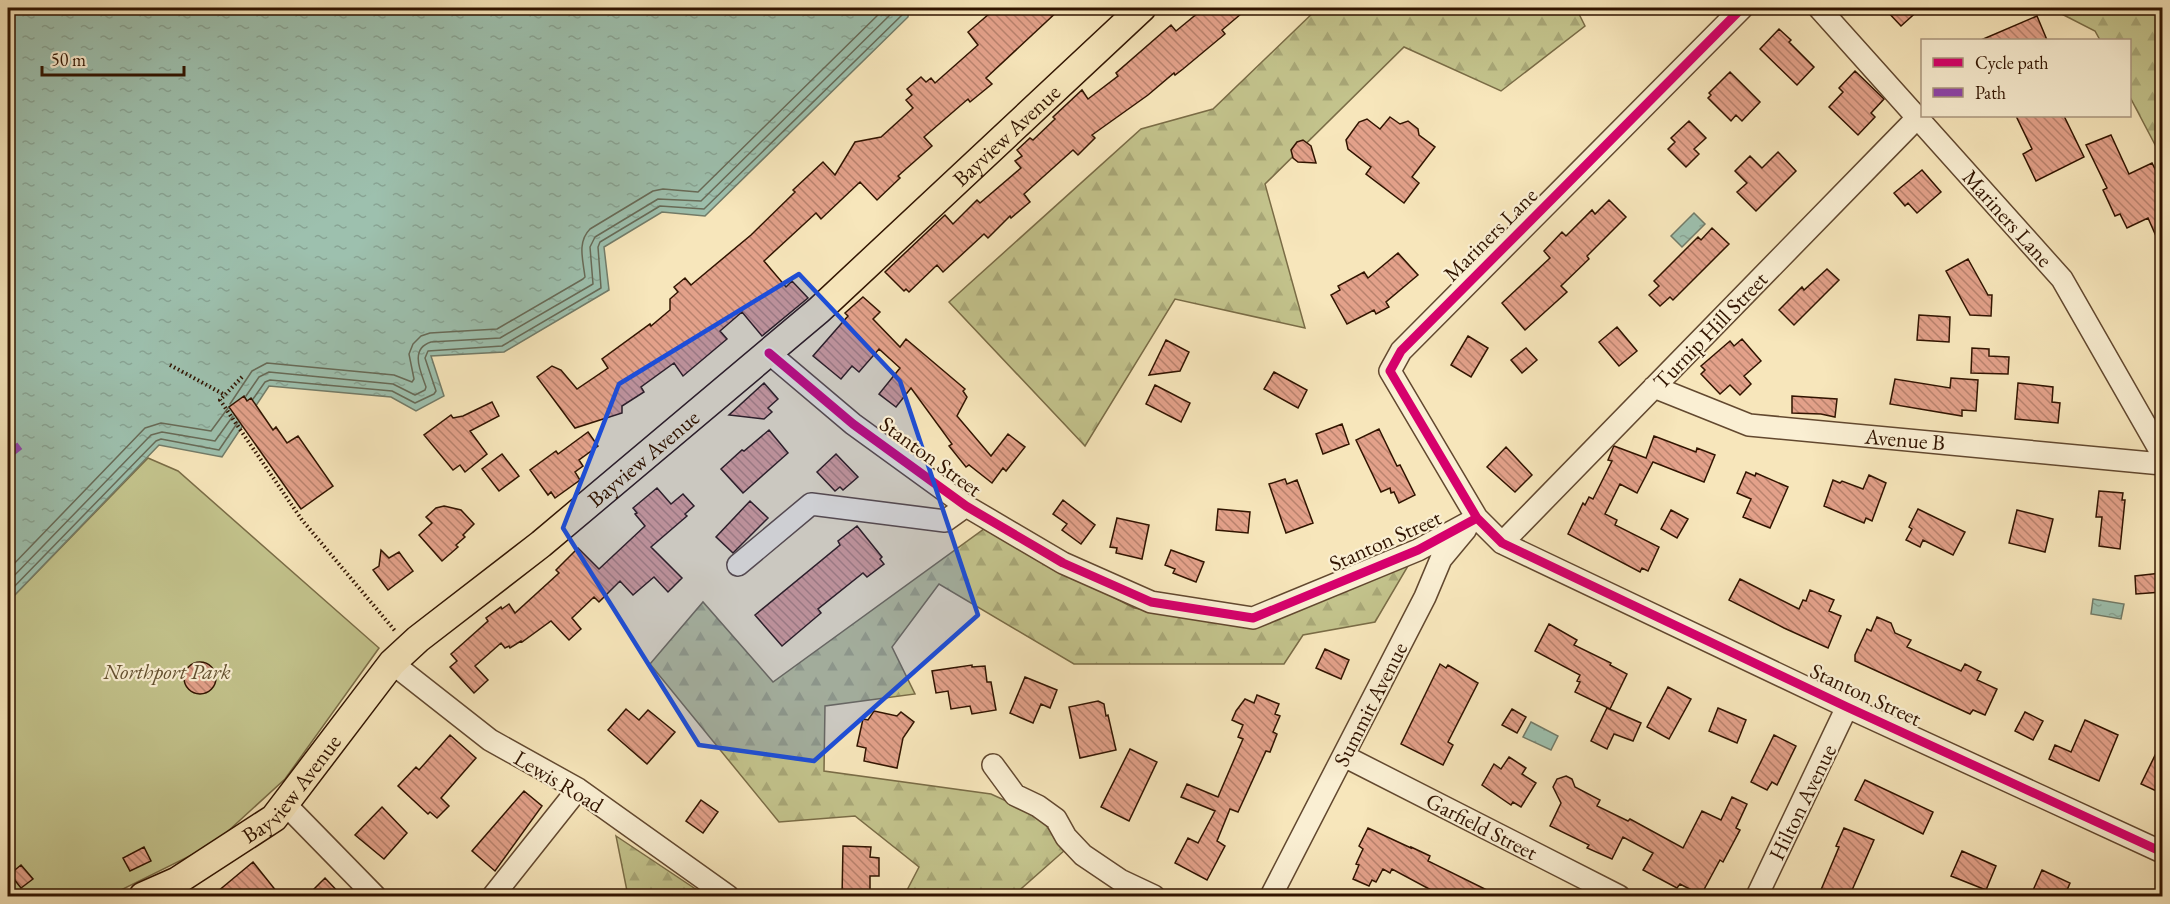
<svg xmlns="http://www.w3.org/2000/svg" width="2170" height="904" font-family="'EB Garamond',serif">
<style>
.green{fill:#c3c38c;stroke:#7a6c46;stroke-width:1.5}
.forest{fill:url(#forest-firs);stroke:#7a6c46;stroke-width:1.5}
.water{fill:url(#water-ripples);stroke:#727b68;stroke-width:1.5}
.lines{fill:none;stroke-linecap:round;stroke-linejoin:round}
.shore{stroke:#676a57;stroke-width:1.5}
.building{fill:url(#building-back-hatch);stroke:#311400;stroke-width:1.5}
.minor-casing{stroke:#62482f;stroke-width:24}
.major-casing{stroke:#311400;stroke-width:30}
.path{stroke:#311400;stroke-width:4;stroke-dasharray:1.5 3;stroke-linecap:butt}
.minor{stroke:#faefd3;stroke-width:21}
.major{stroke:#f7e6bb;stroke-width:27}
.quiet{stroke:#8e44ad;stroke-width:8;stroke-dasharray:15 8;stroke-linecap:butt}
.cycleway-casing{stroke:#faefd3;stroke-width:13}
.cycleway{stroke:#d6006c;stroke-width:9}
.marked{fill:#1d4ed8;fill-opacity:0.2;stroke:#1d4ed8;stroke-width:4.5;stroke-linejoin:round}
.labels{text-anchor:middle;stroke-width:4.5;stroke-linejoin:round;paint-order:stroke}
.street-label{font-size:22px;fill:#311400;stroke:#faefd3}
.park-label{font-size:22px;font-style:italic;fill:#645131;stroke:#faefd3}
</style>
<defs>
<pattern id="forest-firs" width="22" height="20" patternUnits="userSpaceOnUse" patternTransform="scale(1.5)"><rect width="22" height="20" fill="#c3c38c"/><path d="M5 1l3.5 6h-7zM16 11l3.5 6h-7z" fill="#a8a777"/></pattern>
<pattern id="water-ripples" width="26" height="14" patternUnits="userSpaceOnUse" patternTransform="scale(1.5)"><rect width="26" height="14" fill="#9dc0ae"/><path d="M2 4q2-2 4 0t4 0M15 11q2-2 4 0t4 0" fill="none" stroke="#88a494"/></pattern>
<pattern id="building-back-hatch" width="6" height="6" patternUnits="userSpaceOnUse" patternTransform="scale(1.5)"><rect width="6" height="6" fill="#e3a18a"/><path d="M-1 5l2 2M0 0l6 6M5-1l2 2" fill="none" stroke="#b9826e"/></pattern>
</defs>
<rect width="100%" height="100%" fill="#f7e6bb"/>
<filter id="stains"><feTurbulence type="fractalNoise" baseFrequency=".00333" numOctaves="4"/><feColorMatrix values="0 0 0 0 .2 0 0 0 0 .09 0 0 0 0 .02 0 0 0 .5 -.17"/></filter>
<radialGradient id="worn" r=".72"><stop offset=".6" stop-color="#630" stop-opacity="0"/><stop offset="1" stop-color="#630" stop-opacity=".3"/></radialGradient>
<path class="green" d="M148 458 178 471 379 648 285 779 214 844 109 896H8V602Z"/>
<path class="forest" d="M1318 8H1576L1585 26 1501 91 1404 47 1265 184 1305 328 1175 299 1085 446 949 302 1141 129 1213 109Z
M2050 8H2162V158L2130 97V40H2100L2095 31Z
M984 529 1134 608 1243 626 1408 566 1375 622 1303 635 1284 664H1074L939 584 892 647 915 694 825 706 824 771 991 794 1039 816 1065 850 1013 896H904L919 867 855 816 779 822 650 664 703 602 773 682Z
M616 836 706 896H628Z"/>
<path class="water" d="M8 8H909L908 17 705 216 662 212 604 247 609 290 504 352 431 356 444 396 416 411 391 397 269 386 222 457 159 445 8 602Z
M1694 213 1705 224 1682 247 1671 236Z
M2093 599 2124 604 2121 619 2091 614Z
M1531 722 1558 736 1551 750 1523 737Z"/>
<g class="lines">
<path class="shore" d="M246 396 259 377 269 372 393 384 415 395 425 390 426 387C421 372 409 349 431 342L500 338 593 284 590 247 595 237 658 199 701 201 894 11 895 8
M253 399 265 382 270 380 392 391 415 403 434 394 436 391 425 358 428 351 502 346 601 288 598 247 600 242 660 206 704 209 902 15 903 8
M230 404 252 371 267 363 394 375 412 382 414 379 409 354 413 344 421 336 430 333 497 329 583 279 585 277C583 260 577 242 590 229L653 191 663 189 698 192 885 8
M8 570 145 428 161 423 211 431 228 408
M8 582 151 435 162 432 215 441 233 416
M8 593 156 441 161 439 219 450 238 422"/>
</g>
<path class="building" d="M996 8H1061L986 78 992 84 970 102 968 99 924 137 932 146 898 176 900 178 877 200 860 182 821 219 816 213 764 261 786 287 792 281 808 298 762 336 742 312 720 331 727 339 683 376 674 363 641 387 644 392 622 406V413L575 428 537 377 552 366 561 370 577 389 608 368 602 359 650 324 651 326 670 310V299L678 292 674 287 685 278 691 285 751 235 795 192 793 190 823 162 835 175 855 142 881 137 913 108 906 100 912 95 907 89 921 77 926 82 931 78 935 83 978 45 968 32Z
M1204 8H1248L1222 30 1225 34 1183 69 1175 75 1174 73 1148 95 1092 135 1095 138 1078 155 1073 150 1024 194 1030 202 1011 218 1010 216 988 238 984 234 943 272 937 265 909 292 906 289 904 291 885 272 945 215 953 224 977 200 980 203 1021 168 1015 161 1022 156 1017 150 1030 138 1033 140 1055 119 1053 117 1082 90 1088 99 1118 76 1116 73 1171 25 1176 31Z
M1884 8H1921L1901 26Z
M2037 16 2047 40H1981Z
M1779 29 1791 40 1789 42 1814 67 1797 85 1760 49Z
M1855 71 1884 99 1871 113 1875 117 1858 135 1829 107 1843 92 1839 88Z
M1730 72 1760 102 1742 121 1736 115 1731 121 1708 98 1711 95 1709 93Z
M2016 116H2064L2084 157 2036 181 2023 154 2032 149Z
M1390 117 1400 124 1408 121 1418 129 1419 135 1435 147 1412 177 1419 183 1404 203 1366 174 1371 167 1348 149 1346 140 1359 122 1367 119 1380 129Z
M1689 121 1706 138 1694 149 1699 154 1686 167 1668 149 1675 142 1671 138Z
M2111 135 2129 174 2152 163 2163 185V252L2148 218 2127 228 2120 214 2115 216 2103 190 2107 188 2086 145Z
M1303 140 1311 146 1316 163 1298 162 1293 158 1291 150 1297 142Z
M1778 152 1796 171 1756 211 1737 192 1747 183 1735 171 1750 156 1762 168Z
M1922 170 1941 192 1917 213 1908 203 1905 206 1894 193Z
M1609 200 1626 217 1587 256 1589 259 1561 286 1567 292 1525 330 1502 303 1550 258 1544 251 1562 232 1566 236 1592 210 1595 214Z
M1712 228 1729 244 1673 300 1670 297 1660 306 1649 295 1659 286 1654 281 1698 237 1701 240Z
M1398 253 1418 275 1386 302 1389 307 1376 314 1374 310 1347 324 1331 295 1340 290 1338 286 1364 272 1368 278Z
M1968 259 1988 295H1992L1991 316 1970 315 1946 271Z
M1827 269 1839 280 1794 325 1779 310 1802 287 1804 290Z
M863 297 880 312 873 319 900 347 906 339 965 389 963 391 967 397 957 416 991 456 1008 434 1025 447 1006 471 1003 468 992 483 969 465 966 467 949 446 952 444 911 388 896 407 879 394 900 368 879 349 859 372 852 366 841 379 813 356 848 316 845 313Z
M1919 315 1950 317 1949 342 1917 340Z
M1617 327 1637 351 1619 366 1599 342Z
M1468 336 1488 348 1471 377 1451 365Z
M1742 339 1761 361 1744 376 1751 384 1740 395 1730 385 1720 394 1701 374 1705 370 1701 366 1730 341 1734 346Z
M1166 340 1189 352 1180 371 1149 375Z
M1526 348 1537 360 1522 373 1511 360Z
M1972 348 1989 349V356L2009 357 2008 374 1971 373Z
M1274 372 1307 390 1298 408 1264 389Z
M1951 378 1978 380 1976 411 1962 410V416L1890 404 1895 379 1950 388Z
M764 383 778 399 768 408 772 412 764 419 729 415Z
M2018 383 2053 387 2052 402 2060 403 2058 423 2015 419Z
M1155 385 1190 403 1181 422 1146 404Z
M244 396 247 401 251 398 273 430 276 427 287 443 298 436 333 486 301 509 229 407Z
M1792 396 1837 399 1835 417 1821 414 1792 413Z
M492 402 499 416 470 431 487 454 465 472 460 465 453 470 424 435 451 415 453 418 463 416Z
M1342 424 1349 444 1323 454 1316 434Z
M1379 429 1397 466 1400 465 1415 495 1399 503 1394 492 1391 493 1390 488 1381 492 1356 440Z
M769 430 788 453 743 493 721 469 742 450 744 451Z
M588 432 598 446 579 460 583 466 575 472 580 480 555 498 551 492 548 495 530 470 556 451 558 454Z
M1654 436 1696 452 1697 448 1715 455 1704 482 1653 462 1637 493 1620 484 1605 514 1617 520 1615 525 1659 547 1648 571 1642 568 1640 572 1568 534 1583 503 1585 505 1589 497 1593 499 1612 461 1608 460 1613 448 1614 446 1646 458Z
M1506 447 1532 475 1515 492 1487 467Z
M502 454 519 476 499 491 482 469Z
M836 454 858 477 843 490 840 487 835 491 817 472Z
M1746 472 1755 476 1756 473 1788 487 1770 528 1743 517 1751 499 1737 493Z
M1869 475 1886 483 1872 521 1866 518 1864 523 1824 506 1833 480 1840 483 1842 481 1863 489Z
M1285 479 1287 484 1297 480 1313 523 1286 533 1269 484Z
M657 488 671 504 683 494 694 506 685 514 687 516 651 547 682 578 668 592 654 577 633 595 620 581 599 602 594 597 572 618 581 629 569 640 551 621 522 642 521 641 510 648 509 646 505 648 501 643 475 666 488 680 474 693 450 667 457 661 451 654 488 621 486 618 501 607 502 609 509 604 515 613 559 573 556 570 578 548 599 569 645 526 635 514 637 513 633 508Z
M2099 491 2123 493 2122 500H2125L2120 549 2099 546 2102 517H2096Z
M1063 500 1095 525 1081 544 1062 530 1067 524 1053 514Z
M750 501 768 518 733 553 716 537Z
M444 506 461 510 474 524 463 535 465 537 456 545 458 547 442 561 419 535 432 523 426 517 436 508Z
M1218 509 1250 512 1248 533 1216 530Z
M1918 509 1965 532 1953 555 1923 540 1920 547 1906 540 1912 529 1909 527Z
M1671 510 1688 519 1677 538 1661 529Z
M2017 510 2053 519 2045 552 2009 543Z
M1117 518 1149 525 1142 559 1116 553 1117 548 1110 547Z
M857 526 882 557 880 559 884 564 867 577 863 573 818 609 821 613 782 646 755 615 840 545 838 541Z
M381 550 389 558 399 552 413 571 388 590 373 570 379 566Z
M1171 550 1204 562 1196 582 1173 573 1175 569 1165 565Z
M2161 573 2162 592 2136 594 2135 576Z
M1740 579 1799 609 1803 600 1806 601 1810 590 1834 600 1829 611 1841 616 1828 648 1784 628 1729 600Z
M1877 617 1891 623 1895 633 1911 640 1907 647 1961 671 1965 664 1981 672 1977 680 1997 689 1985 715 1973 710 1970 714 1855 661V655L1867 629 1871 631Z
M1549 624 1577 640 1574 645 1611 663 1610 665 1627 674 1610 709 1575 692 1580 682 1577 681 1580 675 1535 651Z
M1325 649 1349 660 1341 679 1316 668Z
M184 678a16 16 0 1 1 32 0a16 16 0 1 1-32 0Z
M1440 664 1446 668 1448 665 1478 683 1448 742 1453 745 1443 765 1401 744Z
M972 665V667L985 666 987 682H991L996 710 972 714 970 706 951 709 948 691 936 693 932 671Z
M1025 677 1057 690 1050 708 1041 704 1033 723 1010 713Z
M1668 687 1691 699 1669 739 1647 727Z
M1257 695 1279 704 1275 714 1280 716 1273 732 1277 734 1270 752 1266 751 1238 812 1230 809 1217 841 1225 846 1207 880 1175 863 1188 838 1198 843 1215 811 1181 797 1187 784 1218 797 1243 739 1238 737 1243 725 1232 720 1236 711 1245 699 1254 703Z
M1098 701 1104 704 1106 716 1108 715 1116 750 1080 758 1069 707Z
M1607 708 1641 723 1633 741 1614 734 1607 749 1591 741Z
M1718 708 1746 720 1737 743 1709 731Z
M626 709 639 720 648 710 675 732 647 764 608 730Z
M1512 709 1526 717 1517 733 1502 725Z
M874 711 897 716 901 712 914 722 903 738 897 768 864 761 866 748 857 746 863 719 868 720Z
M2025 712 2043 721 2033 740 2015 731Z
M2085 720 2118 735 2099 781 2049 759 2055 745 2071 752Z
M450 735 476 758 441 798 449 806 437 818 430 812 428 814 398 786 416 767 419 770Z
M1774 735 1796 746 1777 785 1772 782 1767 790 1751 782Z
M2163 739V794L2141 784Z
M1130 749 1157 762 1129 821 1101 807Z
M1509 757 1526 768 1522 774 1536 783 1521 807 1513 802 1511 805 1482 785 1494 764 1501 769Z
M1566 776 1572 779 1575 787 1600 800 1597 806 1628 821 1630 819 1683 848 1702 811 1721 820 1732 797 1747 804 1736 828 1740 830 1723 862 1720 860 1701 895 1680 884 1677 888 1643 870 1653 853 1623 837 1612 859 1587 848 1589 845 1550 826 1561 803 1553 787 1557 779Z
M1865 780 1933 812 1923 834 1855 800Z
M524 791 542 806 495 871 472 851Z
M701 800 718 812 703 833 686 821Z
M382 807 407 833 384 859 355 835Z
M1368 828 1411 848V847L1430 856 1428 861 1501 897H1444L1392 869 1390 873 1383 869 1376 882 1372 880 1369 886 1353 879 1359 865 1356 864 1363 849 1359 846Z
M1844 828 1874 840 1849 897H1818L1839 847 1836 846Z
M843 846 871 847 870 857 879 858V876H870V897H842Z
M144 847 151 861 130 871 123 858Z
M1962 851 1996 866 1986 890 1951 876Z
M253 862 281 897H211Z
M21 865 33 879 21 888 10 874Z
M2042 870 2070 883 2064 897H2030Z
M325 878 343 897H306Z"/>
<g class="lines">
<defs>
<path id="minor" d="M1742 8 1401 351 1390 371 1477 518 1502 543 1847 707 2162 852
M1819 8 2062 279 2162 454
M769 353 853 424 966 506 1063 563 1151 602 1253 618 1418 550 1477 518
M1654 387 1749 425 2162 464
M1502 543 1918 117
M738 565 811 504 945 521 966 506
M392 663 490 740 578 789 728 896
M1344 756 1619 896
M993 765 1015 795 1038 806 1056 819 1066 837 1083 855 1120 880 1154 896
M285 804 375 896
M493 896 578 789
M1271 896 1425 597 1441 559 1466 529
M1757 896 1847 707"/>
<g id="major">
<path id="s1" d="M143 896 177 881 274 818 392 663 418 639 541 544 819 310 1142 8"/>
</g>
</defs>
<use href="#minor" class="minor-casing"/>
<use href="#major" class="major-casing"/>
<path class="path" d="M170 365 225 395
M242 377 220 400 302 520 396 632"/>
<use href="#minor" class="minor"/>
<use href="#major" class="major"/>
<path class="quiet" d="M8 455 22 444"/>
<defs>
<path id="cycleway" d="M1742 8 1401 351 1390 371 1477 518 1502 543 1847 707 2162 852
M769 353 853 424 966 506 1063 563 1151 602 1253 618 1418 550 1477 518"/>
</defs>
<use href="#cycleway" class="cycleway-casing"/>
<use href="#cycleway" class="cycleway"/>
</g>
<path class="marked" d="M799 274 900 381 978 615 814 761 699 745 563 528 619 384Z"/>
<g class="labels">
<g class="street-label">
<text dy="8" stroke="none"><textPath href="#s1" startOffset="1158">Bayview Avenue</textPath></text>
<text transform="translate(2008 218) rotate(48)" y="8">Mariners Lane</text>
<text transform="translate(1490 234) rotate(-45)" y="8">Mariners Lane</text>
<text transform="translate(1710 330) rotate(-46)" y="8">Turnip Hill Street</text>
<text transform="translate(1905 439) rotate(5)" y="8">Avenue B</text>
<text transform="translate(931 456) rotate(36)" y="8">Stanton Street</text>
<text dy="8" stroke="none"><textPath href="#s1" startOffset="672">Bayview Avenue</textPath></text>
<text transform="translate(1385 540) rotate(-24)" y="8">Stanton Street</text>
<text transform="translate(1866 694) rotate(25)" y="8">Stanton Street</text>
<text transform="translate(1370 704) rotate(-63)" y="8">Summit Avenue</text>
<text transform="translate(559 781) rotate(31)" y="8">Lewis Road</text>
<text dy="8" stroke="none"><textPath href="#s1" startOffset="186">Bayview Avenue</textPath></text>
<text transform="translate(1802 802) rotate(-64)" y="8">Hilton Avenue</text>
<text transform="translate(1482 826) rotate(27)" y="8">Garfield Street</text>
</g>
<g class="park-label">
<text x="167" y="679">Northport Park</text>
</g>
</g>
<rect width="2170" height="904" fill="none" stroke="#f7e6bb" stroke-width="30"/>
<rect x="9" y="9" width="2152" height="886" fill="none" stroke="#311400" stroke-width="3"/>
<rect x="15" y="15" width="2140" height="874" fill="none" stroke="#311400" stroke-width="1.5"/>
<rect x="1921" y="39" width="210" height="78" fill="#faefd3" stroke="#aa977f" stroke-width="1.5"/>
<rect x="1933" y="58" width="30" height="9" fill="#d6006c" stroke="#aa977f" stroke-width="1.5"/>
<text x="1975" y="69" font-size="18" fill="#311400">Cycle path</text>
<rect x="1933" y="88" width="30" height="9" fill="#8e44ad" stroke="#aa977f" stroke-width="1.5"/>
<text x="1975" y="99" font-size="18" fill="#311400">Path</text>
<path d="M42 66v9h142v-9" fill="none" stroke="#311400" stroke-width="3"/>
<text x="51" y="66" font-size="18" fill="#311400" stroke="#faefd3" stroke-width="4.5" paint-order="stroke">50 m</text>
<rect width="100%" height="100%" filter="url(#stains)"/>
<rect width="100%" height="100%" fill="url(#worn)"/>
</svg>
